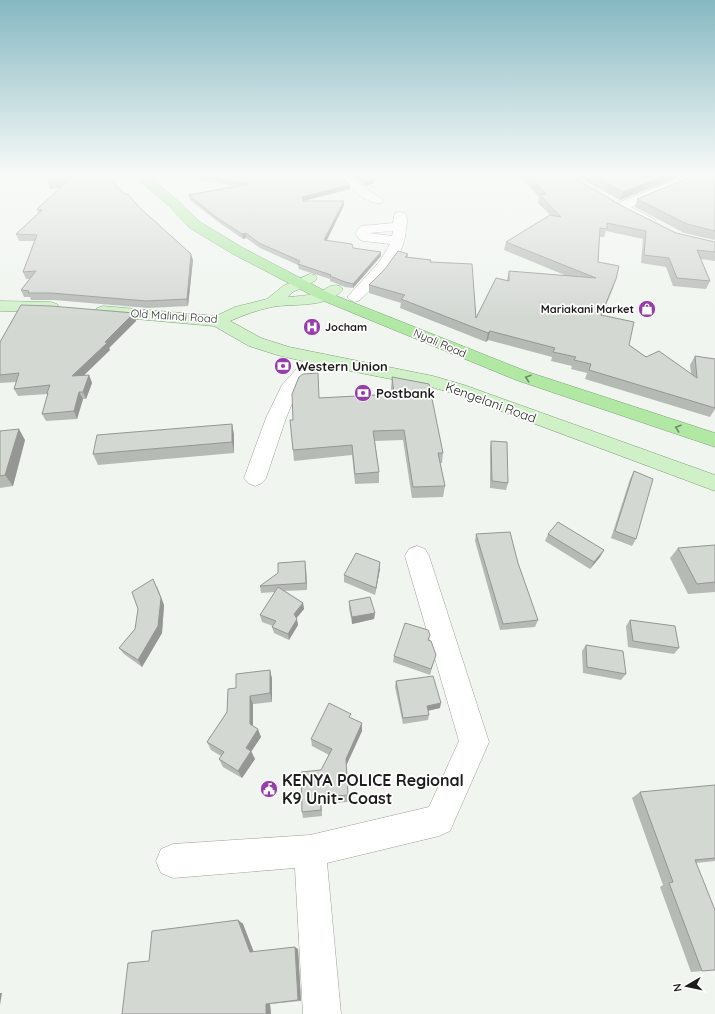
<svg xmlns="http://www.w3.org/2000/svg" width="715" height="1014" font-family="Quicksand,sans-serif">
<style>
.lines{fill:none;stroke-linecap:round;stroke-linejoin:round}
.minor-casing{stroke:#9ca09b;stroke-width:1}
.major-casing{stroke:#7da174;stroke-width:1}
.highway-casing{stroke:#7da174;stroke-width:1}
.minor{fill:#fff;fill-rule:evenodd}
.major{fill:#d0f1c8;fill-rule:evenodd}
.highway{fill:#b0e8a4;fill-rule:evenodd}
.wall{fill:#b6bab5}
.shaded-wall{fill:#949794}
.building{fill:#d4d8d3;stroke:#949794}
.oneway{stroke:#6e8d67}
.labels{text-anchor:middle;stroke-width:3.5;stroke-linejoin:round;paint-order:stroke}
.far-poi-label{font-size:11px;font-weight:bold;fill:#1d1e1c;stroke:#fff;text-anchor:end}
.far-street-label{font-size:11px;fill:#1d1e1c;stroke:#fff}
.poi-label{font-size:13px;font-weight:bold;fill:#1d1e1c;stroke:#fff;text-anchor:start}
.street-label{font-size:13px;fill:#1d1e1c;stroke:#fff}
.near-poi-label{font-size:16px;font-weight:bold;fill:#1d1e1c;stroke:#fff;text-anchor:start}
</style>
<rect width="100%" height="100%" fill="#f0f5ef"/>
<g class="lines">
<defs>
<path id="minor" d="M339 176H352L357 182 383 200 381 203C369 206 347 186 339 176Z
M685 176H703L701 178 631 207 654 219 656 222 654 225H644L620 213 618 205 620 202Z
M400 212 405 213C408 218 407 223 406 228 405 259 380 280 360 300L355 302 350 300 347 297 350 294 380 261 390 244 363 241 359 239 355 233 361 226 393 223 394 216 395 213ZM393 231 392 236 369 233H370Z
M315 354 321 355 324 359 299 387 286 418 266 478 262 483 255 486 248 483 244 478 266 418 282 385 309 355Z
M417 546 425 549 429 556 489 742 450 831 439 836 327 863 341 1014H303L295 868 173 878 161 873 156 861 161 849 173 844 310 835 429 807 459 741 405 556 409 549Z"/>
<path id="major" d="M310 274 315 275 317 278 315 281 293 292 288 297C298 296 307 296 317 293 326 290 330 283 340 286L343 289C329 309 292 303 272 307 257 310 244 315 230 321L261 338 289 347 433 376 464 385 715 475V491L452 393 431 387 315 364 277 355 249 346 214 326 103 316 97 314 95 311 97 308 103 306 216 316 235 307 267 299 283 286Z
M0 301 51 302 57 304 59 307 57 310 51 312 0 311Z"/>
<path id="highway" d="M135 176H149L178 201 200 222 243 248 329 293 528 372 715 433V447L516 380 319 299 233 254 190 228 170 207Z"/>
</defs>
<use href="#minor" class="minor-casing"/>
<use href="#major" class="major-casing"/>
<use href="#highway" class="highway-casing"/>
<use href="#minor" class="minor"/>
<use href="#major" class="major"/>
<use href="#highway" class="highway"/>
</g>
<path class="wall" d="M50 176 125 194 139 207 193 260 188 306 148 308 54 300H31L30 297H24L21 290 30 279H26L23 272 34 241H19L16 234 38 213 37 209 60 188 50 189 48 182Z
M180 176H188L186 180Z
M194 176H341L350 185V189L304 201H344V205L327 240 381 256 353 288 345 287 330 281V279L299 269 298 265 260 248 246 238 243 239 217 221 190 200 189 195 236 186 195 179Z
M354 176H374V183L365 186Z
M519 176H571L622 206 676 233 715 242V261L701 259 710 281 706 289 673 286 666 267 641 263 643 239 606 231 604 237H600L598 262 616 279 601 315 629 345 646 357 691 374 690 365 695 356 715 359V409L710 417 585 379 587 373 571 369 572 366 551 361 552 357 488 340 486 342 400 308 401 303 369 293V285L408 254V257L431 260V262L476 318 507 280 509 271 567 276 504 250 506 242 550 215 538 203 539 197Z
M577 176H680L620 200Z
M715 176V240L684 233 635 207 637 199Z
M134 313 136 321 109 348 110 350 84 375H89L92 383 86 399H83L77 419 46 421 42 414 48 395 47 394 18 396 14 389 16 382 0 383V342Z
M392 377 443 453 442 463H440L445 486 443 497 412 498 403 440 375 441 379 472V483L355 484 352 455 294 461 290 420H293L319 398 392 394 391 388Z
M232 424 234 435V453L98 465 93 454Z
M0 431 25 440 13 486 0 488Z
M491 441 508 483 506 490 490 488V448Z
M634 471 636 539 632 546 611 538 630 479Z
M476 534 538 620 535 627 500 630 475 541Z
M548 534 604 550 600 557 590 569 545 541Z
M715 545V592L688 594 670 558 678 548Z
M306 568 307 590 285 591 303 603 304 609 296 618 298 625 289 640 274 633 272 627 273 626 262 622 260 615 275 592 261 593 260 586Z
M380 569 375 595 344 582V575Z
M157 586 164 605 162 633 142 667 124 654 119 648 135 629Z
M349 601 375 613 374 619 352 624 349 608Z
M630 620 679 648 674 654 628 647 626 626Z
M430 635 429 640 436 655 430 675 393 662 394 656Z
M586 645 626 674 621 680 583 673 582 651Z
M270 670 272 679V702L253 704V726L261 737 251 751 255 759 242 778 223 767 219 759 221 756 211 750 207 742 227 712 236 688Z
M396 681 440 708 428 711 429 715 428 720 403 724 395 687Z
M351 718 362 731 346 766 348 802 321 804 322 816 303 818 302 812 329 755 312 746 311 739Z
M715 785V861L696 863 702 971 691 972 660 887 663 885 632 798 640 792Z
M238 920 243 924 253 952 298 949 301 1001 270 1004 271 1014H122L149 961Z"/>
<path class="shaded-wall" d="M663 176H680L620 200 623 192Z
M375 179 374 183 365 186V181Z
M350 185V189L302 201V197Z
M344 201V205L325 244 324 240Z
M246 233V238L243 239 242 234Z
M381 252V256L353 288V284Z
M191 254 193 260 188 306 187 299Z
M616 279 613 288 598 324 601 315Z
M134 313 136 321 109 348 110 350 76 383 72 376Z
M490 331 488 340 486 342 488 333Z
M89 375 92 383 86 399 83 392Z
M79 392 83 399 77 419 74 411Z
M232 424 234 435V453L232 442Z
M19 429 25 440 13 486 5 475Z
M604 550 600 557 590 569 594 562Z
M305 561 306 568 307 590 306 583Z
M380 562V569L375 595 376 588Z
M153 579 164 605 162 633 142 667 138 660Z
M303 603 304 609 295 620 294 614Z
M375 613 374 619 352 624V617Z
M297 619 298 625 289 640 288 634Z
M270 670 272 679V702L270 693Z
M250 696 253 704V732L250 724Z
M441 703 440 708 426 711 427 706Z
M362 723V731L346 766V759Z
M258 729 261 737 249 755 246 748Z
M251 751 255 759 242 778 238 771Z
M320 797 321 804 322 816 321 810Z
M238 920 243 924 255 955 250 952Z
M295 947 298 949 301 1001 298 1000Z
M0 993H2L0 1005Z
M266 1004H270L271 1014H266Z"/>
<path class="building" d="M50 176H106L125 194H128L139 207 191 254 187 299 146 301 51 293H28L29 291 21 290 36 271 23 272 37 235 16 234 42 210 37 209 68 181 48 182Z
M204 176H341L350 185 302 197 303 201H344L324 240 352 244 353 248 381 252 353 284 345 282 330 276 331 275 298 264 300 261 259 243 246 233 242 234 216 217 189 195 248 184Z
M359 176H374L375 179 365 181Z
M528 176H571L622 206 676 233 715 242V252L697 250 710 281 677 278 669 258 644 255 646 231 607 223V229L600 228 598 262 619 266 616 279 601 315 634 322 629 345 646 357 659 351 697 378 695 356 715 359V408L589 370 591 364 574 360 576 357 553 352 555 348 490 331 488 333 401 299 405 295 369 285 385 269 398 251 408 254 405 257 431 260 430 262 472 264 476 318 496 278 509 281V271L596 278 506 242 550 215 561 217 540 195 546 194Z
M593 176H663L623 192Z
M693 176H715V231L687 224 637 199Z
M21 305 51 306 134 313 105 342 107 343 72 376 89 375 83 392H79L74 411 42 414 48 393H47L50 385 14 389 19 373 0 375V342Z
M318 373 319 398 394 394 392 377 429 384 443 453H438L445 486 413 487 404 430 373 431 379 472 355 474 352 445 293 450 290 420H293L292 394 299 377 303 374Z
M232 424V442L93 454 97 435Z
M19 429 5 475 0 476V431Z
M491 441 507 442 508 483 492 481Z
M634 471 653 479 636 539 615 531Z
M558 522 604 550 594 562 548 534Z
M510 532 518 563 538 620 503 624 476 534Z
M715 545V582L697 584 678 548Z
M356 553 380 562 376 588 344 575Z
M305 561 306 583 260 586 278 573V563Z
M153 579 161 598 158 626 138 660 119 648 135 629 138 609 132 592Z
M278 587 303 603 294 614 297 619 288 634 272 627 276 621 260 615Z
M370 597 375 613 352 617 349 601Z
M630 620 675 626 679 648 633 641Z
M405 623 428 630 430 635 428 640 431 641 436 655 431 669 394 656Z
M586 645 623 651 626 674 587 667Z
M270 670V693L250 696V724L258 729 246 748 251 751 238 771 219 759 224 752 207 742 227 712 228 689 236 688V674Z
M433 676 441 703 427 706 429 715 403 718 396 681Z
M329 703 351 714 349 717 362 723 346 759 348 795 320 797 321 810 302 812 301 772 321 770 332 749 311 739Z
M715 785V858L695 860 715 910V970L702 971 669 883 673 882 640 792Z
M238 920 250 952 295 947 298 1000 266 1004V1014H122L128 963 149 961 152 931Z"/>
<defs><path id="oneway-chevron" d="M-2-3.5L2.5 0L-2 3.5" fill="none" stroke-width="1.6" stroke-linecap="round" stroke-linejoin="round"/></defs>
<g class="oneway">
<use href="#oneway-chevron" transform="translate(528 378) rotate(-162)"/>
<use href="#oneway-chevron" transform="translate(678 428) rotate(-161)"/>
</g>
<linearGradient id="sky" x2="0" y2="1"><stop stop-color="#86b8c2"/><stop offset="0.55" stop-color="#f8faf8"/><stop offset="1" stop-color="#f8faf8" stop-opacity="0"/></linearGradient>
<rect width="715" height="318" fill="url(#sky)"/>
<defs>
<symbol id="shop-disc" viewBox="-11 -11 22 22"><circle r="9.5" fill="#953da9" stroke="#fff"/><path d="M-5-2.5h2.3a2.7 3.5 0 0 1 5.4 0H5L5.5 6h-11ZM-1.5-2.5h3a1.5 2.3 0 0 0-3 0Z" fill="#fff"/></symbol>
<symbol id="hospital-disc" viewBox="-11 -11 22 22"><circle r="9.5" fill="#953da9" stroke="#fff"/><path d="M-5-5h3v3.5h4V-5h3V5h-3V1.5h-4V5h-3Z" fill="#fff"/></symbol>
<symbol id="bank-disc" viewBox="-11 -11 22 22"><circle r="9.5" fill="#953da9" stroke="#fff"/><path d="M-6-4H6V4H-6ZM0-2.3a2.3 2.3 0 1 0 0 4.6a2.3 2.3 0 1 0 0-4.6Z" fill="#fff"/></symbol>
<symbol id="civic-disc" viewBox="-11 -11 22 22"><circle r="9.5" fill="#953da9" stroke="#fff"/><path d="M-.6-6.5H3V-4.5H.6V-3L4-1V1h2V6H-6V1h2V-1L-.6-3ZM-1.2 2.5V6h2.4V2.5Z" fill="#fff"/></symbol>
</defs>
<g fill-rule="evenodd">
<use href="#shop-disc" x="637" y="299" width="20" height="20"/>
<use href="#hospital-disc" x="302" y="317" width="20" height="20"/>
<use href="#bank-disc" x="273" y="356" width="20" height="20"/>
<use href="#bank-disc" x="353" y="383" width="20" height="20"/>
<use href="#civic-disc" x="259" y="779" width="20" height="20"/>
</g>
<g class="labels">
<g class="far-poi-label">
<text x="634" y="313">Mariakani Market</text>
<text x="325" y="331" text-anchor="start">Jocham</text>
</g>
<g class="far-street-label">
<text transform="translate(174 316) rotate(4)" y="4">Old Malindi Road</text>
<text transform="translate(440 343) rotate(23)" y="4">Nyali Road</text>
</g>
<g class="poi-label">
<text x="296" y="371">Western Union</text>
<text x="376" y="398">Postbank</text>
</g>
<g class="street-label">
<text transform="translate(491 402) rotate(20)" y="5">Kengelani Road</text>
</g>
<g class="near-poi-label">
<text x="282" y="786">KENYA POLICE Regional<tspan x="282" dy="18">K9 Unit- Coast</tspan></text>
</g>
</g>
<g transform="translate(687 986) rotate(261)" stroke="#ffffff" stroke-width="3" paint-order="stroke">
<path d="M0-3L7 15L0 10L-7 15Z" fill="#1d1e1c"/>
<text y="-6" font-size="11" font-weight="bold" text-anchor="middle" fill="#1d1e1c">N</text>
</g>
</svg>
